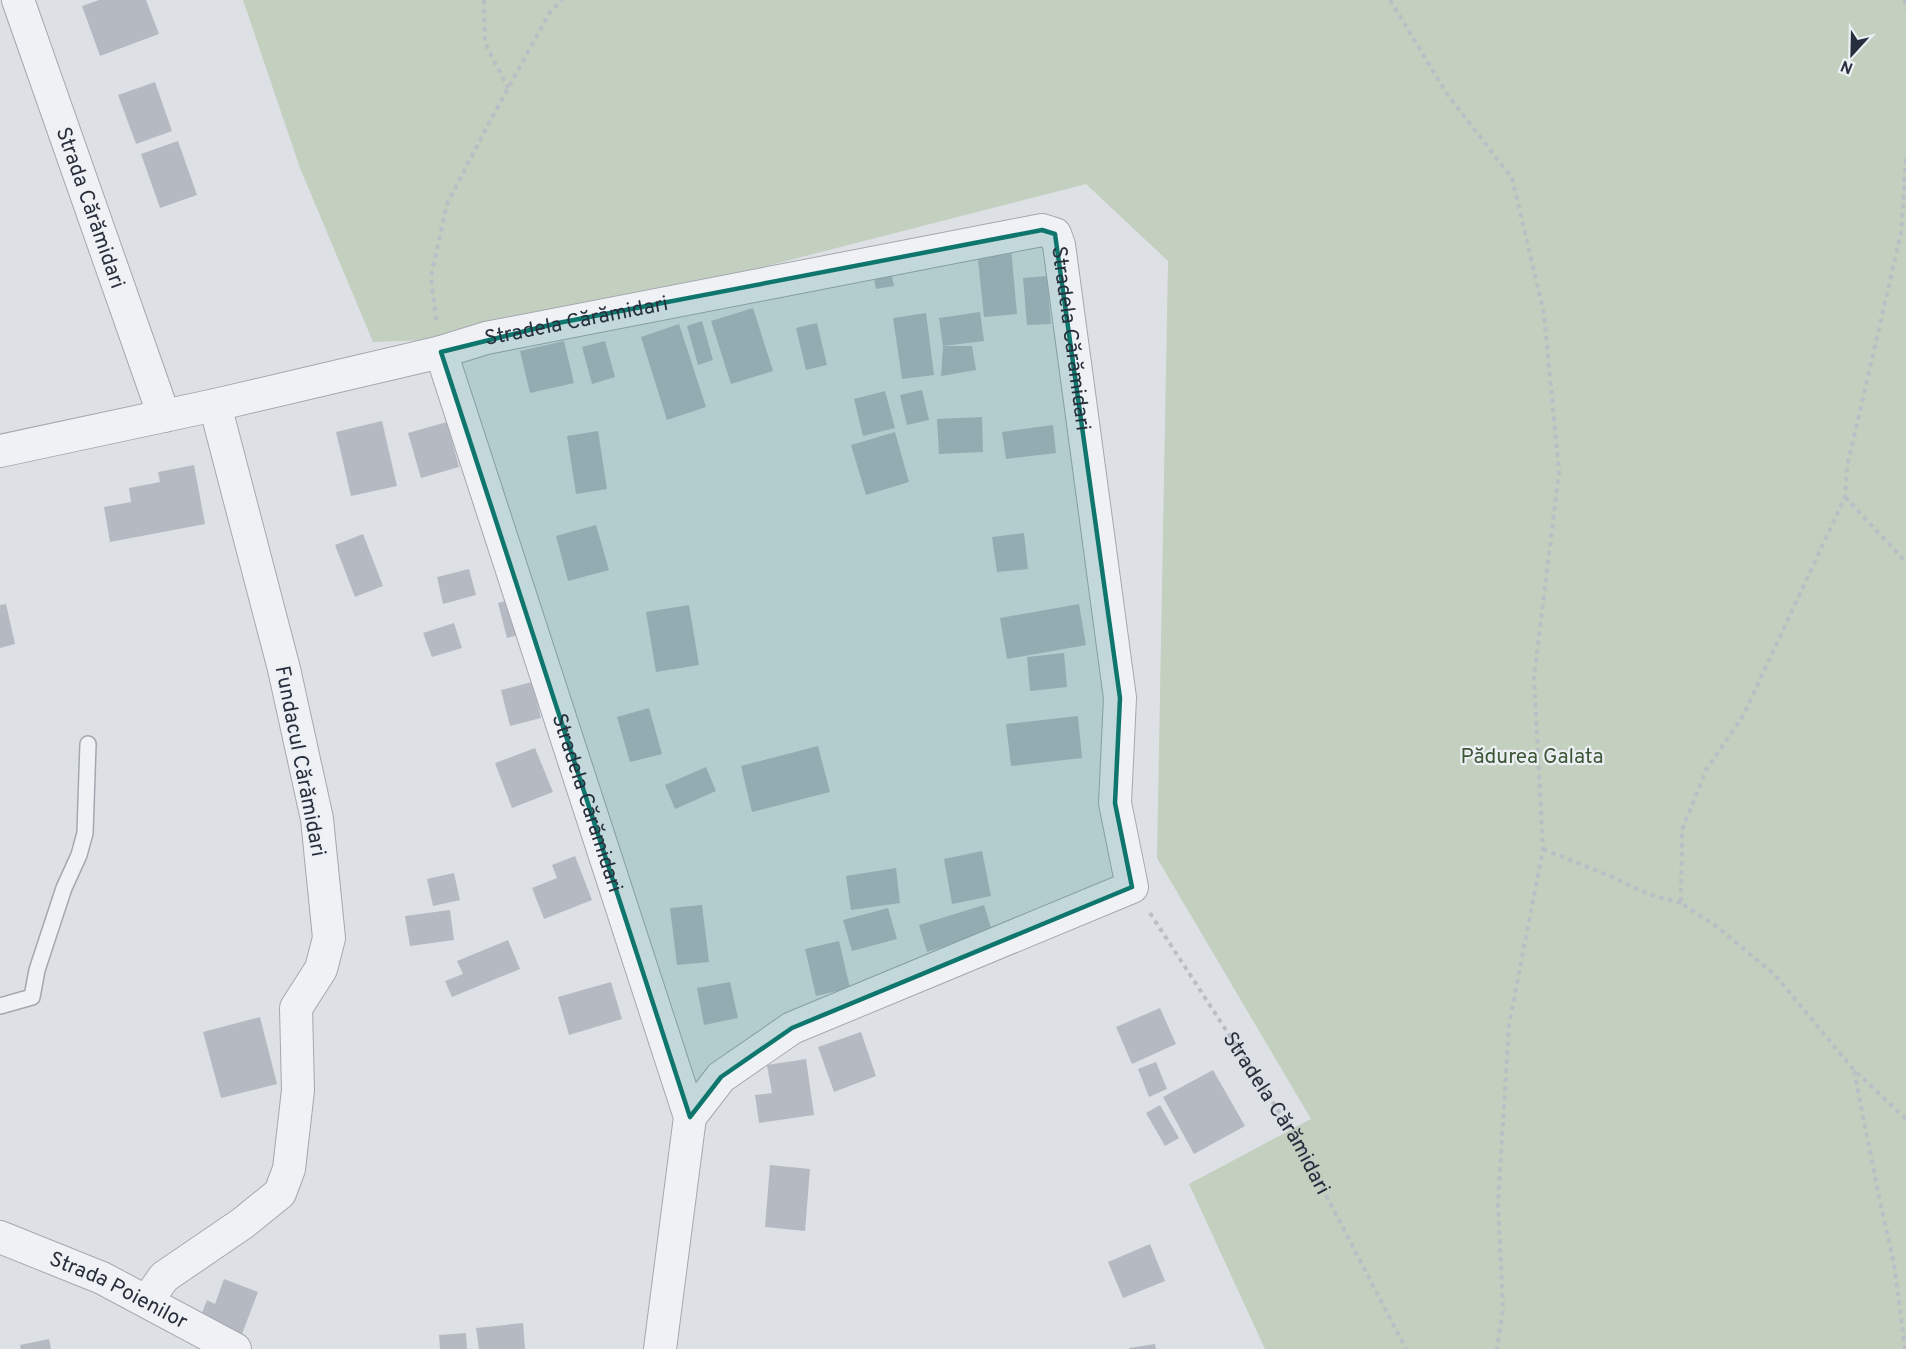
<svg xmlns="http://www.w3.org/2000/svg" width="1906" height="1349" font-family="Overpass,sans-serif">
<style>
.green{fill:#c3cfbf}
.building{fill:#b5bac2}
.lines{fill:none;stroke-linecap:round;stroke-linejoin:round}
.lane-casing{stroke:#a3a8b0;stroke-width:18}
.street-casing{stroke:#a3a8b0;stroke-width:34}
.path{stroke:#bbbfc5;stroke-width:4;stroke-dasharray:4.5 4.5;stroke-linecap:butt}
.lane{stroke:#eff1f5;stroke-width:15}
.street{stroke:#eff1f5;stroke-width:32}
.marked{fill:#0f766e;fill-opacity:0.2;stroke:#0f766e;stroke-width:4.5;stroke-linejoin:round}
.labels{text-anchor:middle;stroke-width:4.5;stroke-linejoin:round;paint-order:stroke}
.street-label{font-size:21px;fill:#272f3c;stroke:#ecf0f4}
.park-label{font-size:21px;fill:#3c5636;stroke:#ecf0f4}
</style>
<rect width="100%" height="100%" fill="#dde1e6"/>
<path class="green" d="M243 0H1906V1349H1265L1189 1184 1311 1119 1157 858 1168 261 1086 184 486 338 373 342 300 168Z"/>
<path class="building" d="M99 0H146L159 34 100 56 82 6Z
M155 82 172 131 136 144 118 95Z
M178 141 197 195 160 208 141 154Z
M1011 248 1017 314 984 317 977 251Z
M890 265 894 286 876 289 872 269Z
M1047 276 1051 324 1027 325 1023 278Z
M753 308 773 371 731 384 711 321Z
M980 312 984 341 943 346 939 318Z
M926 313 934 375 902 379 893 318Z
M702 321 713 360 698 365 687 326Z
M817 323 827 365 806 370 796 328Z
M679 324 706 407 667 420 641 337Z
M564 341 574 383 530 393 520 351Z
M605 341 615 377 592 384 582 347Z
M943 346H972L976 370 941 376Z
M922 390 929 420 907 425 900 395Z
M885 391 895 428 863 436 854 399Z
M982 417 983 452 939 454 937 419Z
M382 421 397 486 351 496 336 432Z
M447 422 459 467 421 478 408 433Z
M1053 425 1056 453 1006 459 1002 432Z
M598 431 607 489 576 494 567 436Z
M895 432 909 482 866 495 851 445Z
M194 465 205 524 110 542 104 507 131 502 129 488 160 482 158 472Z
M596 525 609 570 568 581 556 536Z
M1024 533 1028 569 997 572 992 537Z
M363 534 383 586 355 597 335 545Z
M469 569 476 595 443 604 437 577Z
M516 598 526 633 507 638 498 603Z
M6 604 15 644 0 648V605Z
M1079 604 1086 645 1007 659 1000 618Z
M689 605 699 665 656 672 646 612Z
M454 623 462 648 432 657 423 633Z
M1064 653 1067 687 1030 691 1027 657Z
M532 682 541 718 510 726 501 690Z
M649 708 662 754 630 762 617 717Z
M1078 716 1082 758 1011 766 1006 724Z
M818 746 830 792 752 812 741 766Z
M535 748 553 792 512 808 495 763Z
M706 767 716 791 675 809 665 785Z
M982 851 991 896 952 904 944 859Z
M575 856 592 900 544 919 532 888 557 878 552 865Z
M896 868 900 903 851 910 846 876Z
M454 873 460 900 433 906 427 879Z
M702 905 709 962 677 965 670 908Z
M984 905 992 931 927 952 919 925Z
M888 908 897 939 852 951 843 920Z
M450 910 454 940 410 946 405 916Z
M508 940 520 969 452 997 445 981 463 974 457 961Z
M839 941 850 988 816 996 805 949Z
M611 982 622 1019 569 1035 558 997Z
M730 982 738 1018 704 1025 697 988Z
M1160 1008 1176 1044 1132 1064 1116 1027Z
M260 1017 277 1084 221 1098 203 1032Z
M861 1032 876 1076 834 1092 818 1047Z
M806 1059 814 1115 759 1123 755 1095 772 1093 767 1065Z
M1156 1062 1167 1089 1149 1097 1138 1069Z
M1213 1070 1245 1126 1194 1154 1163 1097Z
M1160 1105 1179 1138 1165 1146 1146 1113Z
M770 1165 810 1169 805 1231 765 1227Z
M1150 1244 1165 1281 1123 1298 1108 1262Z
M224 1279 258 1292 242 1334 200 1318 207 1300 215 1304Z
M523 1323 525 1349H479L476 1328Z
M466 1333 467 1349H440L439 1335Z
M49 1339 51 1349H21L20 1345Z
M1155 1344 1156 1349H1129V1348Z"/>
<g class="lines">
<defs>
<path id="lane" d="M0 1006 32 997 37 970 64 888 79 855 85 833 88 744"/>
<g id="street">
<path id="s2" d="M18 0 164 416"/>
<path id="s3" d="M441 352 690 1117 660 1349"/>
<path id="s4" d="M0 451 215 405 441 352 486 338 1042 230 1055 234 1059 245 1120 698 1115 803 1132 887 792 1028 721 1077 690 1117"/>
<path id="s5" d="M0 1237 102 1278 235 1349"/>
<path d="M147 1301 164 1277 243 1223 280 1193 289 1169 298 1090 296 1008 321 969 329 938 317 819 284 669 215 405"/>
</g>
</defs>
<use href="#lane" class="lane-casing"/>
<use href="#street" class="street-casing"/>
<g class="path">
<path d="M484 0 485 43 508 88"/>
<path d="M1390 0 1447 94 1512 178 1544 314 1559 472 1534 677 1543 849 1509 1025 1498 1204 1503 1309 1497 1349"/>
<path d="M1905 0 1906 10"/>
<path d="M1906 159 1901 233 1847 467 1845 497 1743 716 1706 770 1682 830 1681 903 1716 926 1775 975 1854 1070 1906 1119"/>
<path d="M436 320 431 277 447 204 490 121 550 12 562 0"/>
<path d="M1845 497 1906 562"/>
<path d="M1543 849 1610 876 1648 894 1681 903"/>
<path id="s1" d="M1150 913 1298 1141 1406 1349"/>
<path d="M1854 1071 1879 1197 1894 1264 1905 1349"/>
</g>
<use href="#lane" class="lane"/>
<use href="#street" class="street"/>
</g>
<path class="marked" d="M1042 230 1055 234 1120 698 1115 803 1132 887 792 1028 721 1077 690 1117 441 352 558 323Z"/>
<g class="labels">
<g class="street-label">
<text dy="7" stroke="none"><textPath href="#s2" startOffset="220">Strada Cărămidari</textPath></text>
<text dy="7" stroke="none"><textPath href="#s4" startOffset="591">Stradela Cărămidari</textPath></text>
<text dy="7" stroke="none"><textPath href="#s4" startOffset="1185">Stradela Cărămidari</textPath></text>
<text transform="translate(301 761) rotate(79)" y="7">Fundacul Cărămidari</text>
<text dy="7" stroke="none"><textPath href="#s3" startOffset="474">Stradela Cărămidari</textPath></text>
<text dy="7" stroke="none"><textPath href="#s1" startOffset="237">Stradela Cărămidari</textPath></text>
<text dy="7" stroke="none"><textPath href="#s5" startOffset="130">Strada Poienilor</textPath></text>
</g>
<g class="park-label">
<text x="1532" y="763">Pădurea Galata</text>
</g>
</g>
<g transform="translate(1852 54) rotate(202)" stroke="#ecf0f4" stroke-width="4.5" paint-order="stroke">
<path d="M0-4.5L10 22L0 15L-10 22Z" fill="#272f3c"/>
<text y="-9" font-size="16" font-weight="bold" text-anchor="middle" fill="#272f3c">N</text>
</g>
</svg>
